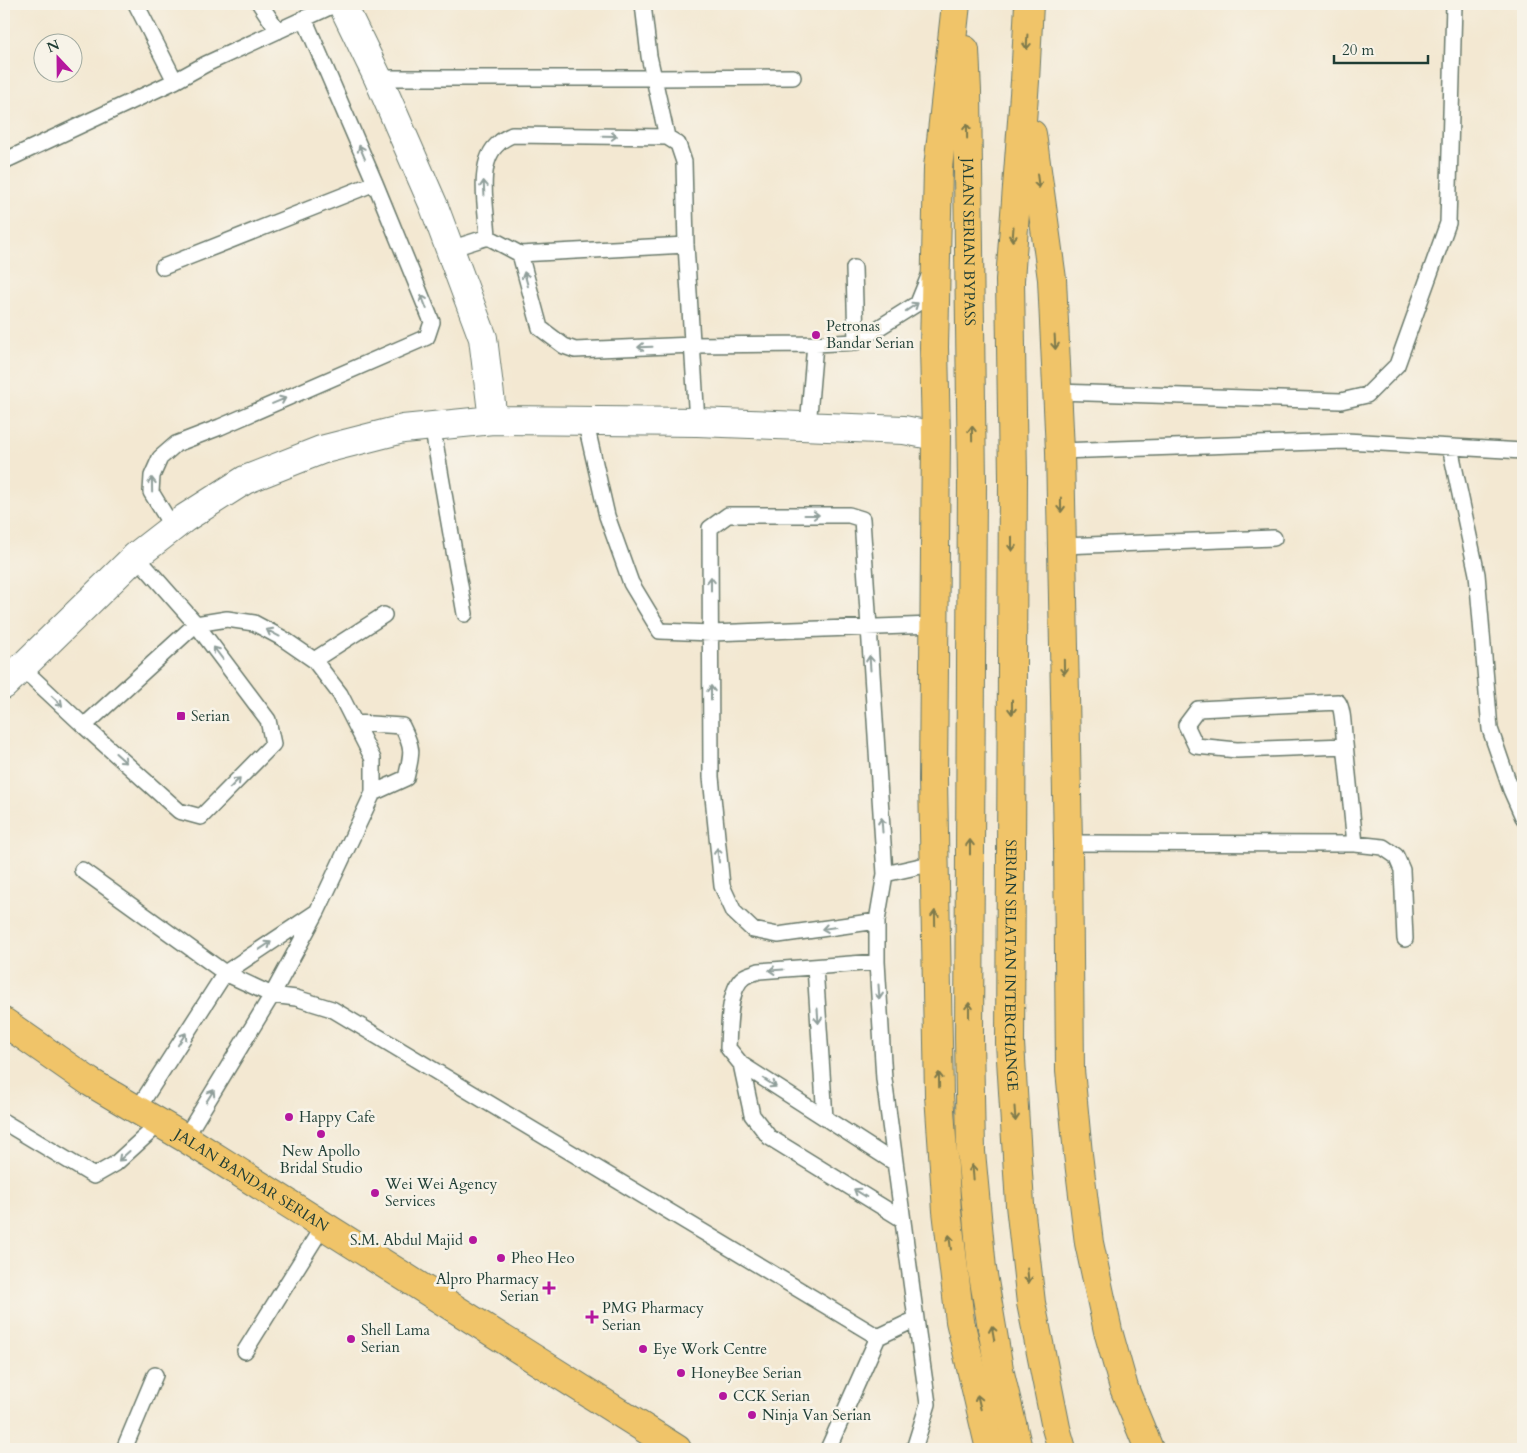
<svg xmlns="http://www.w3.org/2000/svg" width="1527" height="1453" font-family="Cardo,serif">
<style>
.lines{fill:none;stroke-linecap:round;stroke-linejoin:round}
.lane-casing{stroke:#69796b;stroke-width:18}
.street-casing{stroke:#69796b;stroke-width:30}
.primary-casing{stroke:#69796b;stroke-width:30}
.highway-casing{stroke:#69796b;stroke-width:30}
.lane{stroke:#fff;stroke-width:15}
.street{stroke:#fff;stroke-width:28}
.primary{stroke:#f0c469;stroke-width:28}
.highway{stroke:#f0c469;stroke-width:28}
.oneway{stroke:#7d7a4c}
.oneway2{stroke:#8f9e9a}
.poi-dot{fill:#b5179e;stroke:#f7f3e8;stroke-width:2}
.labels{text-anchor:middle;stroke-width:5;stroke-linejoin:round;paint-order:stroke}
.street-label{font-size:15px;fill:#1f3d34;stroke:#f7f3e8}
.poi-label{font-size:15px;fill:#1f3d34;stroke:#f7f3e8;text-anchor:start}
</style>
<rect width="100%" height="100%" fill="#f7f3e8"/>
<filter id="ink" filterUnits="userSpaceOnUse"><feTurbulence type="fractalNoise" baseFrequency=".02" numOctaves="2"/><feDisplacementMap in="SourceGraphic" scale="10" xChannelSelector="R" yChannelSelector="G"/><feConvolveMatrix kernelMatrix="1 2 1 2 8 2 1 2 1" color-interpolation-filters="sRGB"/></filter>
<filter id="wash" filterUnits="userSpaceOnUse"><feTurbulence type="fractalNoise" baseFrequency=".0096" numOctaves="4" result="noise"/><feDisplacementMap in="SourceGraphic" scale="20" xChannelSelector="R" yChannelSelector="G"/><feGaussianBlur stdDeviation="1.12" result="paint"/><feColorMatrix in="noise" values="0 0 0 0 0 0 0 0 0 0 0 0 0 0 0 0 0 1.4 0 .05"/><feComposite in="paint" operator="in"/></filter>
<g filter="url(#wash)">
<rect width="100%" height="100%" fill="#f3e8d2"/>
</g>
<g filter="url(#ink)">
<g class="lines">
<defs>
<path id="lane" d="M136 4 175 81 206 64 336 4
M260 4 278 31
M643 4 649 56 667 137
M378 78H655L793 77
M4 161 175 81
M488 237C487 211 475 162 499 143 503 139 508 137 512 135L667 137 678 144 684 162 686 245 697 422
M450 249 488 237 520 254 686 245
M520 254 540 328 564 346 575 350 693 345 815 344
M163 267 375 183
M854 268 856 342
M1057 392 1341 401 1367 395 1397 365 1448 223 1454 4
M585 420 607 516 631 583 660 631 711 633 933 625
M432 425 465 614
M808 426 815 344 856 342 918 303 929 276
M1450 447 1477 574 1490 729 1511 790 1523 817
M1060 451 1346 441 1523 451
M173 528 151 492 152 476 160 458 176 444 220 427 427 337 432 322 375 183 304 18
M1062 546 1274 538
M314 660 384 615
M22 668 84 726 196 624 227 619 254 623 282 638 314 660 340 694 373 759V793L317 912 272 995 185 1138
M355 723 402 726C414 750 412 753 406 778L373 793
M84 726 179 811 201 817 273 744 268 720 196 624 136 556
M1345 746 1237 750 1196 746 1186 725 1198 709 1338 702C1344 710 1343 733 1345 744 1348 777 1352 811 1355 844
M1068 843 1355 844 1383 847 1396 856 1402 870 1405 939
M82 870 225 973 272 995 296 998 332 1009 878 1337
M885 874 934 863
M877 962 759 971C755 973 748 974 744 977 728 988 729 1031 728 1048L741 1064 895 1163
M815 967 825 1118
M741 1064 752 1115 769 1137 902 1219
M137 1110 225 973 315 913
M4 1122 94 1176 115 1164 160 1123
M245 1351 323 1226
M124 1449 155 1375
M828 1449 878 1337 916 1319 884 1079 877 962V921L885 874 862 519 849 515H728L710 528 711 777 722 886 734 912 753 930 778 935 877 921
M914 1449 928 1404 916 1319"/>
<path id="street" d="M342 4 378 78 433 204 483 338 493 420
M4 685 136 556 185 518 245 480 321 450 403 429 493 420 697 422 904 430 936 436"/>
<g id="primary">
<path id="s1" d="M4 1022 90 1082 185 1138 677 1449"/>
</g>
<g id="highway">
<path d="M956 4 938 168 934 347 936 436 933 780 939 1095 947 1211 960 1321 990 1449"/>
<path id="s2" d="M1029 4 1025 81 1010 280 1013 478 1010 1043 1020 1205 1031 1303 1056 1428 1062 1449"/>
<path id="s3" d="M965 50 967 91 972 482 969 1037 971 1152 982 1269 999 1369 1018 1449"/>
<path d="M1032 134 1052 279 1060 451 1068 843 1070 1070 1078 1154 1089 1243 1108 1331 1124 1388 1149 1449"/>
</g>
</defs>
<use href="#lane" class="lane-casing"/>
<use href="#street" class="street-casing"/>
<use href="#primary" class="primary-casing"/>
<use href="#highway" class="highway-casing"/>
<use href="#lane" class="lane"/>
<use href="#street" class="street"/>
<use href="#primary" class="primary"/>
<use href="#highway" class="highway"/>
</g>
<defs><path id="oneway-shaft" d="M-6 0H5M1.5-3L5.5 0L1.5 3" fill="none" stroke-width="1.6" stroke-linecap="round" stroke-linejoin="round" transform="scale(1.25)"/></defs>
<g class="oneway">
<use href="#oneway-shaft" transform="translate(1027 42) rotate(93)"/>
<use href="#oneway-shaft" transform="translate(967 131) rotate(-91)"/>
<use href="#oneway-shaft" transform="translate(1038 181) rotate(82)"/>
<use href="#oneway-shaft" transform="translate(1013 234) rotate(94)"/>
<use href="#oneway-shaft" transform="translate(1055 342) rotate(87)"/>
<use href="#oneway-shaft" transform="translate(972 433) rotate(-91)"/>
<use href="#oneway-shaft" transform="translate(1061 505) rotate(89)"/>
<use href="#oneway-shaft" transform="translate(1012 544) rotate(90)"/>
<use href="#oneway-shaft" transform="translate(1064 667) rotate(89)"/>
<use href="#oneway-shaft" transform="translate(1012 707) rotate(90)"/>
<use href="#oneway-shaft" transform="translate(970 847) rotate(-90)"/>
<use href="#oneway-shaft" transform="translate(935 918) rotate(-91)"/>
<use href="#oneway-shaft" transform="translate(969 1010) rotate(-90)"/>
<use href="#oneway-shaft" transform="translate(939 1080) rotate(-91)"/>
<use href="#oneway-shaft" transform="translate(1015 1114) rotate(86)"/>
<use href="#oneway-shaft" transform="translate(973 1172) rotate(-95)"/>
<use href="#oneway-shaft" transform="translate(950 1242) rotate(-97)"/>
<use href="#oneway-shaft" transform="translate(1028 1276) rotate(84)"/>
<use href="#oneway-shaft" transform="translate(993 1333) rotate(-100)"/>
<use href="#oneway-shaft" transform="translate(979 1402) rotate(-103)"/>
</g>
<g class="oneway2">
<use href="#oneway-shaft" transform="translate(610 136) rotate(1)"/>
<use href="#oneway-shaft" transform="translate(362 152) rotate(-113)"/>
<use href="#oneway-shaft" transform="translate(484 188) rotate(-93)"/>
<use href="#oneway-shaft" transform="translate(526 279) rotate(-105)"/>
<use href="#oneway-shaft" transform="translate(424 302) rotate(-111)"/>
<use href="#oneway-shaft" transform="translate(912 307) rotate(-34)"/>
<use href="#oneway-shaft" transform="translate(645 347) rotate(178)"/>
<use href="#oneway-shaft" transform="translate(279 401) rotate(-23)"/>
<use href="#oneway-shaft" transform="translate(152 485) rotate(-91)"/>
<use href="#oneway-shaft" transform="translate(812 515)"/>
<use href="#oneway-shaft" transform="translate(711 584) rotate(-90)"/>
<use href="#oneway-shaft" transform="translate(273 633) rotate(-152)"/>
<use href="#oneway-shaft" transform="translate(218 653) rotate(-127)"/>
<use href="#oneway-shaft" transform="translate(870 663) rotate(-94)"/>
<use href="#oneway-shaft" transform="translate(711 693) rotate(-90)"/>
<use href="#oneway-shaft" transform="translate(57 701) rotate(43)"/>
<use href="#oneway-shaft" transform="translate(121 758) rotate(42)"/>
<use href="#oneway-shaft" transform="translate(235 783) rotate(-45)"/>
<use href="#oneway-shaft" transform="translate(882 825) rotate(-94)"/>
<use href="#oneway-shaft" transform="translate(718 855) rotate(-98)"/>
<use href="#oneway-shaft" transform="translate(829 928) rotate(172)"/>
<use href="#oneway-shaft" transform="translate(265 946) rotate(-34)"/>
<use href="#oneway-shaft" transform="translate(776 970) rotate(176)"/>
<use href="#oneway-shaft" transform="translate(879 992) rotate(86)"/>
<use href="#oneway-shaft" transform="translate(818 1016) rotate(86)"/>
<use href="#oneway-shaft" transform="translate(182 1039) rotate(-57)"/>
<use href="#oneway-shaft" transform="translate(770 1083) rotate(33)"/>
<use href="#oneway-shaft" transform="translate(210 1096) rotate(-58)"/>
<use href="#oneway-shaft" transform="translate(124 1156) rotate(138)"/>
<use href="#oneway-shaft" transform="translate(860 1193) rotate(-148)"/>
</g>
</g>
<g class="poi-dot">
<circle cx="816" cy="335" r="5"/>
<rect x="176" y="711" width="10" height="10" rx="2.5"/>
<circle cx="289" cy="1117" r="5"/>
<circle cx="321" cy="1134" r="5"/>
<circle cx="375" cy="1193" r="5"/>
<circle cx="473" cy="1240" r="5"/>
<circle cx="501" cy="1258" r="5"/>
<path d="M546.5 1280.5h5v5h5v5h-5v5h-5v-5h-5v-5h5z"/>
<path d="M589.5 1309.5h5v5h5v5h-5v5h-5v-5h-5v-5h5z"/>
<circle cx="351" cy="1339" r="5"/>
<circle cx="643" cy="1349" r="5"/>
<circle cx="681" cy="1373" r="5"/>
<circle cx="723" cy="1396" r="5"/>
<circle cx="752" cy="1415" r="5"/>
</g>
<g class="labels">
<g class="street-label">
<text dy="5" stroke="none"><textPath href="#s3" startOffset="192">JALAN SERIAN BYPASS</textPath></text>
<text dy="5" stroke="none"><textPath href="#s2" startOffset="962">SERIAN SELATAN INTERCHANGE</textPath></text>
<text dy="5" stroke="none"><textPath href="#s1" startOffset="294">JALAN BANDAR SERIAN</textPath></text>
</g>
<g class="poi-label">
<text x="826" y="331">Petronas<tspan x="826" dy="17">Bandar Serian</tspan></text>
<text x="191" y="721">Serian</text>
<text x="299" y="1122">Happy Cafe</text>
<text x="321" y="1156" text-anchor="middle">New Apollo<tspan x="321" dy="17">Bridal Studio</tspan></text>
<text x="385" y="1189">Wei Wei Agency<tspan x="385" dy="17">Services</tspan></text>
<text x="463" y="1245" text-anchor="end">S.M. Abdul Majid</text>
<text x="511" y="1263">Pheo Heo</text>
<text x="539" y="1284" text-anchor="end">Alpro Pharmacy<tspan x="539" dy="17">Serian</tspan></text>
<text x="602" y="1313">PMG Pharmacy<tspan x="602" dy="17">Serian</tspan></text>
<text x="361" y="1335">Shell Lama<tspan x="361" dy="17">Serian</tspan></text>
<text x="653" y="1354">Eye Work Centre</text>
<text x="691" y="1378">HoneyBee Serian</text>
<text x="733" y="1401">CCK Serian</text>
<text x="762" y="1420">Ninja Van Serian</text>
</g>
</g>
<rect width="1527" height="1453" fill="none" stroke="#f7f3e8" stroke-width="20"/>
<g transform="translate(58 58) rotate(338)"><circle r="24" fill="#f7f3e8" stroke="#a1aaa0"/>
<path d="M0-4L9 19L0 12L-9 19Z" fill="#b5179e"/>
<text y="-8" font-size="14" font-weight="bold" text-anchor="middle" fill="#1f3d34">N</text>
</g>
<path d="M1334 55v8h94v-8" fill="none" stroke="#1f3d34" stroke-width="2.5"/>
<text x="1342" y="55" font-size="15" fill="#1f3d34" stroke="#f7f3e8" stroke-width="4" paint-order="stroke">20 m</text>
</svg>
